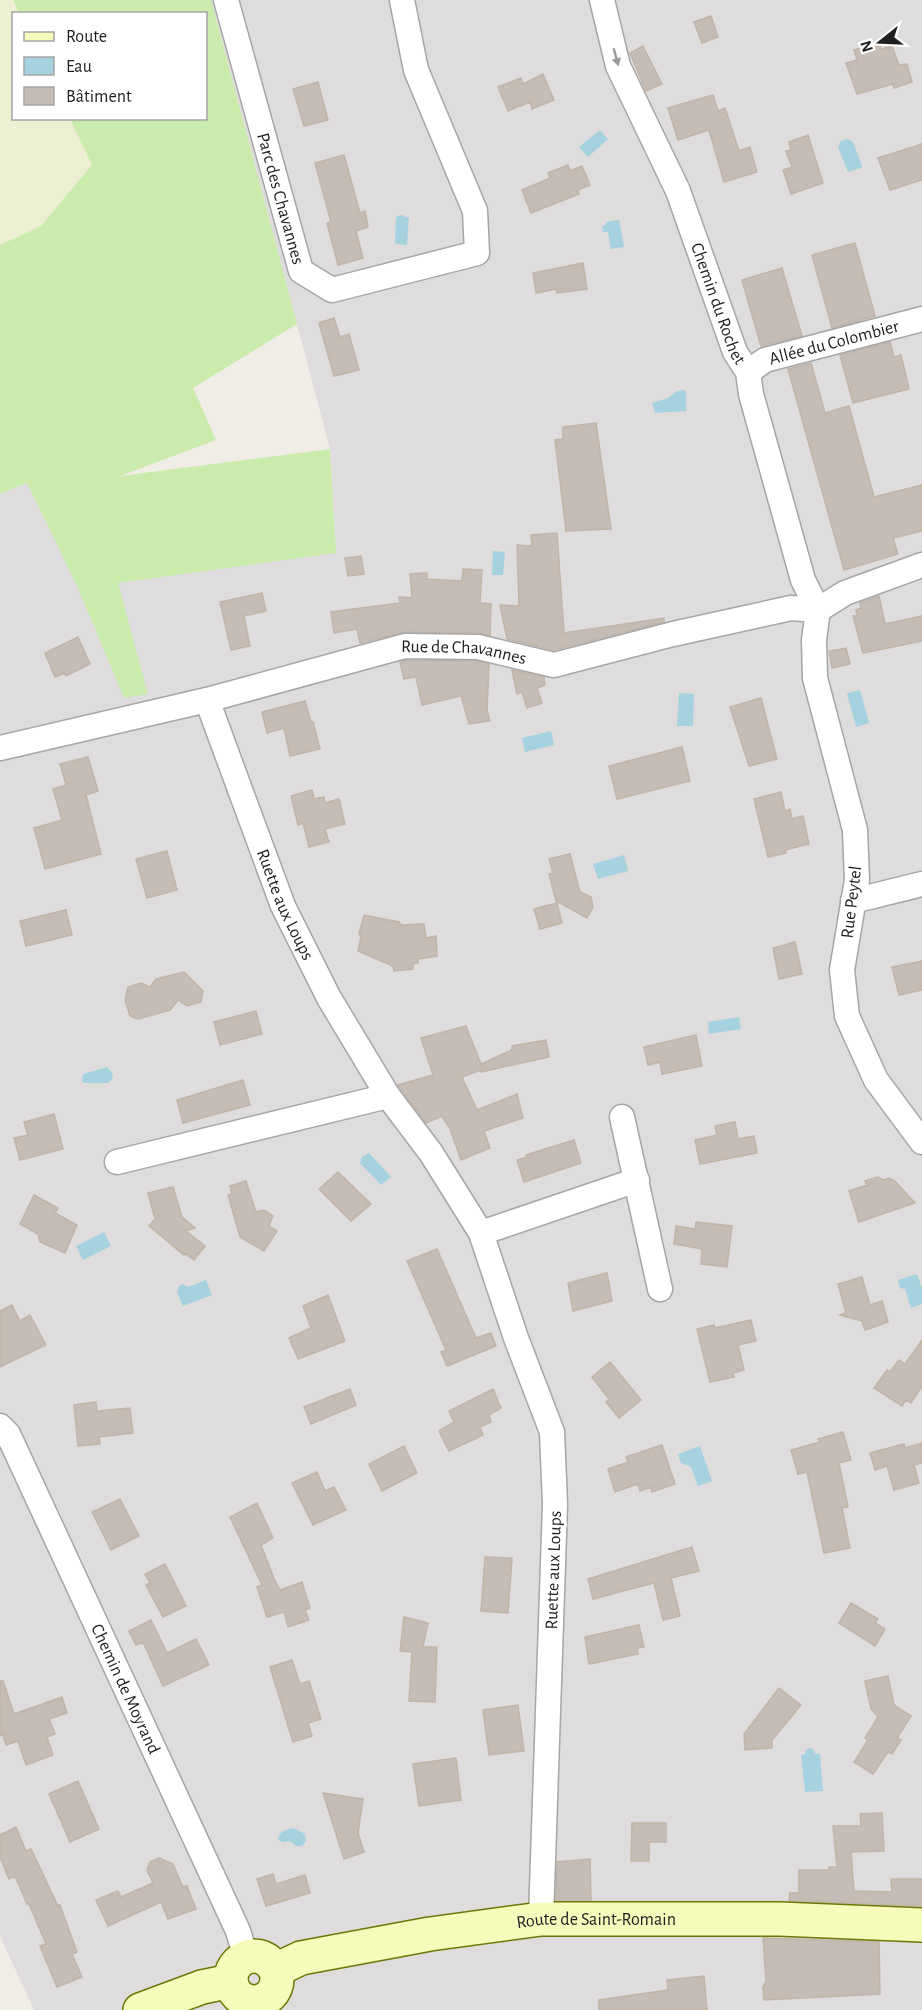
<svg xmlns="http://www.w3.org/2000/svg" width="922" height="2010" font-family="'Alegreya Sans',sans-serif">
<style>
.residential{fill:#dedcdc}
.farmland{fill:#ecefd1}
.grass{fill:#caebab}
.water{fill:#a6d1de}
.building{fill:#c5bcb5;stroke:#c2b4a8;stroke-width:1.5}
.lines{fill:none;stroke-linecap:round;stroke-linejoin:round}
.street-casing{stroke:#a6a6a6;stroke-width:27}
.secondary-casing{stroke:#6b7904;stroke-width:36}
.street{stroke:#fff;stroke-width:24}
.secondary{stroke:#f6faba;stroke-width:33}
.oneway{fill:#9a9a9a}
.labels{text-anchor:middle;stroke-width:6;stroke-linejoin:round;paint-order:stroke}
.street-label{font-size:18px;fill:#1f1f1f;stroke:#fff}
</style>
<rect width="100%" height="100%" fill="#f0ede6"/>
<path class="residential" d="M211 0H922V2010H34L0 1936V494L27 483 336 553 330 449Z"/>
<path class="farmland" d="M0 0H13L19 13 14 14V118L70 119 93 164 41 226 0 245Z"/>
<path class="grass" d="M13 0H211L297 324 193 388 216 440 120 476 330 449 336 553 118 583 148 694 124 698 78 588 27 483 0 494V245L41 226 92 165 70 119 206 118V14L19 13Z"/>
<path class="water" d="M600 130 608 139 588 157 579 147Z
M848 139 853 142 862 166 861 168 848 172 838 147 841 141Z
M401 215 409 218 407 245 395 244 396 217Z
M619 220 624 247 611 249 608 232H603L602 226 606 225V222Z
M684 390 686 392V411L655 413 652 403 668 398 677 391Z
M493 551 505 552 503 575H492Z
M860 690 869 723 856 727 847 693Z
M679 693 694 694 693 726H677Z
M551 731 554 745 525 752 522 738Z
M624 855 628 871 598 879 593 864Z
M739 1017 741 1029 709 1034 708 1022Z
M107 1067 113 1074 112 1079 108 1083H84L82 1081 83 1074Z
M369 1153 391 1177 381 1185 360 1163 362 1157Z
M104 1232 111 1246 83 1260 76 1246Z
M917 1274 922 1288V1304L911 1308 905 1289 900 1288 898 1280Z
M206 1280 212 1295 183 1306 177 1292 179 1286 183 1284 188 1287Z
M700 1446 712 1481 698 1486 691 1467 681 1463 678 1454Z
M810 1748 814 1750 815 1754H820L823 1791 805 1792 801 1755 805 1754 806 1750Z
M294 1828 305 1834 306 1841 302 1846H296L290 1841 282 1842 278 1839C279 1831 287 1829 294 1828Z"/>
<path class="building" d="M711 16 718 37 702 43 694 22Z
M879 42 881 49 892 46 899 65 907 64 912 82 894 88 893 84 857 94 846 63 857 60 854 50Z
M643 46 662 84 646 91 630 53Z
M543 74 554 100 532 109 530 102 508 111 498 87 521 78 523 84Z
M318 82 328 120 304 126 293 89Z
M713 95 718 111 725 108 739 151 750 147 757 172 724 182 709 130 678 140 668 108Z
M808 135 823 183 791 194 783 170 792 167 786 151 791 150 789 142Z
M922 144V180L890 190 878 158Z
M344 155 360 213 365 211 368 227 356 231 363 258 338 265 327 223 331 222 315 163Z
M568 165 570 171 582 166 590 185 578 190 579 194 531 213 522 190 550 178 548 173Z
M855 243 875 316 832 328 812 255Z
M583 263 587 289 557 293 556 289 536 293 533 273Z
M782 268 802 336 761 346 742 280Z
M334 318 340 337 349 334 359 370 334 376 319 323Z
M890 342 894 357 901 355 909 389 853 403 840 355Z
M811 363 825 413 849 406 874 497 922 485V531L893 538 898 554 844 570 788 369Z
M596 423 611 529 566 531 555 440 563 439V427Z
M557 533 564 633 664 618V622L554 650 507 639 500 605 519 606 517 545 532 546 531 535Z
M361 556 364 574 348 576 345 558Z
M463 569 482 570 480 603 491 604 490 635 478 633 405 632 360 643 357 629 334 633 331 612 400 603 399 597 412 598 410 574 427 573V579L462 581Z
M262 593 266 611 244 616 250 646 231 650 220 602Z
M879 596 885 624 922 616V641L863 653 853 616H857L856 610 861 608 860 603Z
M78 637 90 664 66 676 65 673 55 677 45 653Z
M846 648 850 664 832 668 829 651Z
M407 660 476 661 489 664 487 711 490 721 469 724 461 696 422 705 416 677 404 679 400 662Z
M512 670 544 677 545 685 537 688 542 703 527 708 522 692 517 694Z
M761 698 777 759 749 766 730 707Z
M305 701 311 722H313L320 749 290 756 284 728 267 733 262 712Z
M682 747 690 781 617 799 609 766Z
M88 757 98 791 86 795 101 854 45 869 34 828 62 820 53 789 66 785 60 764Z
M312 790 314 799 324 797 325 803 339 799 345 824 325 829 329 842 309 847 303 823 298 825 291 796Z
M781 792 785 811 790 809 792 819 803 816 809 844 785 850 786 853 768 857 754 799Z
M167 851 177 890 147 898 136 859Z
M570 854 580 892 591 897 593 907 587 918 556 901 549 874 553 873 549 859Z
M557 903 562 923 540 929 534 909Z
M66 910 72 935 26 946 20 921Z
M364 915 399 922 401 925 424 924 426 938 436 936 437 956 418 959V963L413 964V969L394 971 393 966 358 951 361 937 359 934Z
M795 942 802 974 779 979 773 948Z
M922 961V990L899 995 892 967Z
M184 972 203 991 201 1002 187 1006 178 1000 170 1010 138 1019 130 1016 125 1000 128 987 141 983 150 987 156 979Z
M256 1011 262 1034 220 1045 214 1022Z
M466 1026 481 1064 512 1050V1046L546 1040 549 1057 481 1072V1070L462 1077 477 1110 517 1094 523 1118 484 1131 490 1148 461 1160 450 1129 442 1116 426 1123 398 1085 433 1075 421 1038Z
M696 1035 702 1066 662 1074 660 1062 648 1065 644 1047Z
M243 1080 250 1105 183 1123 177 1100Z
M54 1114 63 1149 20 1160 14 1138 28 1135 24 1122Z
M735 1122 738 1139 754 1136 757 1153 700 1164 695 1140 717 1135 715 1126Z
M574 1140 581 1163 524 1182 517 1160 527 1157 526 1155Z
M338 1172 371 1204 351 1221 319 1189Z
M878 1177 883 1180 889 1178 895 1181 915 1203 859 1222 849 1191 867 1185 865 1181Z
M246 1181 256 1212 264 1210 273 1216 269 1226 277 1231 264 1251 240 1237 228 1195 232 1194 230 1186Z
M173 1187 182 1217 195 1228 186 1231 205 1246 194 1260 186 1254 184 1255 149 1226 155 1219 148 1193Z
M34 1195 58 1208 55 1213 77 1225 65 1253 40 1242 38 1234 20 1224Z
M696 1222 732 1226 727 1267 701 1264 702 1249 674 1244 676 1226 695 1229Z
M437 1249 476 1338 491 1333 496 1346 447 1366 441 1352 446 1350 407 1261Z
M607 1273 612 1301 573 1311 568 1283Z
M862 1277 870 1305 882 1301 888 1322 865 1330 862 1321 840 1315 846 1313 838 1284Z
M328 1295 345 1341 298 1359 289 1338 311 1328 303 1306Z
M12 1305 20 1321 30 1315 46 1345 0 1367V1311Z
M751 1320 756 1341 738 1345 744 1370 733 1373 734 1377 710 1382 697 1329 714 1325 715 1328Z
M922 1340V1386L911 1403 906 1400 902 1406 874 1388 887 1370 890 1372 899 1360 905 1364Z
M610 1362 641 1400 619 1418 606 1402 609 1399 592 1377Z
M350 1389 356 1405 311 1424 304 1407Z
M493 1389 501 1408 489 1415 491 1422 480 1427 483 1435 449 1451 439 1431 454 1422 449 1411Z
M96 1402 97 1411 130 1408 133 1433 99 1437 100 1444 78 1446 74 1405Z
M843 1432 851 1460 839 1463 848 1507 842 1508 850 1548 824 1553 807 1472 798 1474 791 1450 820 1442 818 1439Z
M922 1443V1463L914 1465 919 1483 894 1490 887 1466 875 1470 870 1453 904 1444 905 1448Z
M662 1445 675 1484 652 1492 651 1487 640 1491 638 1484 615 1492 608 1469 628 1462 626 1457Z
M404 1446 417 1473 382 1491 369 1464Z
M317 1472 325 1491 334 1487 346 1510 313 1525 292 1483Z
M120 1499 139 1536 111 1550 92 1512Z
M257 1503 273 1538 261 1545 275 1581 280 1590 302 1582 310 1608 305 1610 309 1620 288 1627 284 1612 267 1617 257 1587 262 1585 230 1517Z
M692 1547 699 1571 671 1578 680 1616 663 1620 654 1583 593 1599 588 1579Z
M485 1557 512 1558 508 1613 481 1611Z
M165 1564 186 1606 163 1617 146 1585 150 1583 145 1574Z
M851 1603 878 1619 875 1623 885 1629 875 1646 839 1623Z
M404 1617 428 1623 423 1647H437L435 1702 409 1701 412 1652 400 1651Z
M151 1620 167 1653 196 1639 209 1665 163 1686 143 1642 136 1645 129 1631Z
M639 1625 644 1647 637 1648 638 1654 589 1664 585 1637Z
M292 1660 300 1684 309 1681 321 1719 308 1723 312 1736 293 1742 270 1667Z
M888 1676 894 1705 911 1716 897 1738 901 1740 892 1754 888 1752 873 1774 854 1762 868 1740 865 1738 878 1717 871 1709 865 1681Z
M0 1681H3L14 1714 62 1697 67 1713 49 1719 55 1734 47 1737 53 1755 26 1765 18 1741 6 1745 3 1735 0 1736Z
M779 1688 801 1705 772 1740V1748L745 1750 744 1734Z
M518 1705 524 1751 489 1755 483 1710Z
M456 1758 461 1800 419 1806 413 1764Z
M78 1781 99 1829 70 1842 49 1794Z
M323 1793 363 1799 358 1833 364 1852 344 1859Z
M882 1813 884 1851 851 1852 854 1891 892 1892 891 1879H922V1906L789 1901 790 1893H799V1870H829V1867H837L833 1826H861L860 1814Z
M632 1823H666V1842H649V1861H631Z
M16 1827 26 1851 31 1849 58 1906 60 1905 77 1952 72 1954 82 1977 57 1987 40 1946 46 1944 29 1904H27L15 1876 9 1879 0 1857V1835Z
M159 1858 173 1864 183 1887 187 1886 196 1909 168 1919 161 1902 108 1926 96 1900 118 1891 121 1897 153 1883 147 1870 150 1862Z
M590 1859 591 1900H556L557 1862Z
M273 1874 276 1884 305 1875 310 1893 266 1906 257 1879Z
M763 1938 879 1942 880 1994 764 2000 763 1987 766 1981Z
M704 1976 707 2010H599V2000L668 1990 667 1980Z"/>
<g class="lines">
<defs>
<g id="street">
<path id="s1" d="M226 0 301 271 332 290 477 253 475 211 416 70 402 0"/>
<path id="s2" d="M602 0 618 66 678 191 735 352 748 372 751 394 803 580 818 610"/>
<path id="s3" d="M748 372 765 360 922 319"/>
<path d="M818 610 814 640 815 678 855 830 857 880 842 970 847 1016 876 1080 922 1142"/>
<path id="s4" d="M207 700 283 906 329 998 388 1096 431 1153 481 1233 516 1338 552 1432 555 1504 541 1919"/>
<path id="s5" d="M0 748 207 700 405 646 478 647 554 665 673 634 791 608 818 610 845 593 922 565"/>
<path d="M853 901 922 884"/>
<path d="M622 1117 660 1289"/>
<path d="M117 1162 388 1096"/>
<path d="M481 1233 637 1180"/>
<path id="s6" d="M0 1426 8 1434 238 1931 246 1957"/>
<path d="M253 2003 255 2010"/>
</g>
<g id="secondary">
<circle cx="254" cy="1979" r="23"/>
<path id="s7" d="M276 1970 301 1958 430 1934 541 1919H780L922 1925"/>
<path d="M140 2010 202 1987 231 1981"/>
</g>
</defs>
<use href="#street" class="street-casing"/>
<use href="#secondary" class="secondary-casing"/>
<use href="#street" class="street"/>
<use href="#secondary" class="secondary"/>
</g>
<defs><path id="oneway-solid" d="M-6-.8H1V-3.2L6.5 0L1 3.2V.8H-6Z" transform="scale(1.5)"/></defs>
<use class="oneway" href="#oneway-solid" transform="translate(616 57) rotate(75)"/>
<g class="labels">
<g class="street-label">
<text dy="6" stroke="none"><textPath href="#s1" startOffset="206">Parc des Chavannes</textPath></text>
<text dy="6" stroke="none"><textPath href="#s2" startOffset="326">Chemin du Rochet</textPath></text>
<text dy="6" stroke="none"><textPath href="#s3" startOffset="92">Allée du Colombier</textPath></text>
<text dy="6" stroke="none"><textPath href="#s5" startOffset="477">Rue de Chavannes</textPath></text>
<text transform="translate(851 902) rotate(-83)" y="6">Rue Peytel</text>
<text dy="6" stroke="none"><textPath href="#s4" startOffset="219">Ruette aux Loups</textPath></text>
<text transform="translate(553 1570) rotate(-88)" y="6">Ruette aux Loups</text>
<text dy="6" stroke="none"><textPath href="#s6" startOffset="292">Chemin de Moyrand</textPath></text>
<text dy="6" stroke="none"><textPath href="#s7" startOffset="326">Route de Saint-Romain</textPath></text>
</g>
</g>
<rect x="12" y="12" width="195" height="108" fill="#ffffff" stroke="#a5a5a5" stroke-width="1.5"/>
<rect x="24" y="32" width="30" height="9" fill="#f6faba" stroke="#a5a5a5" stroke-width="1.5"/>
<text x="66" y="42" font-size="18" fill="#1f1f1f">Route</text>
<rect x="24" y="57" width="30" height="18" fill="#a6d1de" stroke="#a5a5a5" stroke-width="1.5"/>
<text x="66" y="72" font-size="18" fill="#1f1f1f">Eau</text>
<rect x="24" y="87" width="30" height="18" fill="#c5bcb5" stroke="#a5a5a5" stroke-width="1.5"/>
<text x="66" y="102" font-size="18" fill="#1f1f1f">Bâtiment</text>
<g transform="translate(880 42) rotate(252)" stroke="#ffffff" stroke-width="4.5" paint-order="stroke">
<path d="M0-4.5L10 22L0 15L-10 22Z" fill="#1f1f1f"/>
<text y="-9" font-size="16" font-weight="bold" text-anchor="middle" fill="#1f1f1f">N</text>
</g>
</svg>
